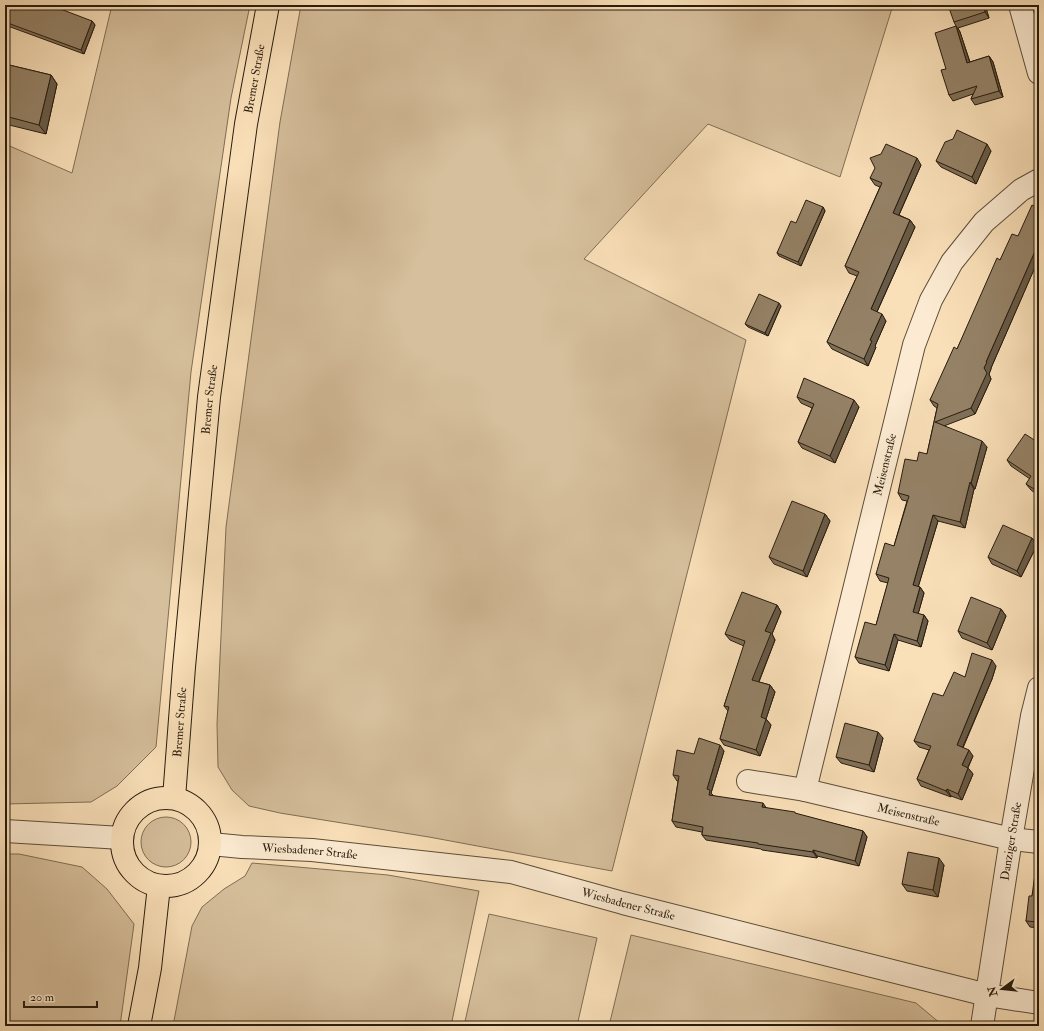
<svg xmlns="http://www.w3.org/2000/svg" width="1044" height="1031" font-family="'IM FELL Double Pica',serif">
<style>
.green{fill:#d6bf9c;stroke:#7f6e55}
.lines{fill:none;stroke-linecap:round;stroke-linejoin:round}
.minor-casing{stroke:#5c4d39;stroke-width:24}
.major-casing{stroke:#281c0e;stroke-width:24}
.minor{stroke:#fcebd2;stroke-width:22}
.major{stroke:#fae0b9;stroke-width:22}
.wall{fill:#807059;stroke:#281c0e}
.shaded-wall{fill:#685b48;stroke:#281c0e}
.building{fill:#958267;stroke:#281c0e}
.labels{text-anchor:middle;stroke-width:3.5;stroke-linejoin:round;paint-order:stroke}
.street-label{font-size:12px;fill:#281c0e;stroke:#fcebd2}
</style>
<rect width="100%" height="100%" fill="#fae0b9"/>
<filter id="stains"><feTurbulence type="fractalNoise" baseFrequency=".005" numOctaves="4"/><feColorMatrix values="0 0 0 0 .2 0 0 0 0 .09 0 0 0 0 .02 0 0 0 .5 -.17"/></filter>
<radialGradient id="worn" r=".72"><stop offset=".6" stop-color="#630" stop-opacity="0"/><stop offset="1" stop-color="#630" stop-opacity=".3"/></radialGradient>
<path class="green" d="M112 5H250L231 98 191 372 156 747 117 786 91 802 5 804V144L72 173Z
M301 5H893L840 177 708 124 584 259 746 340 612 871 429 837 280 813 249 806 232 790 218 767 217 724 226 527 280 122Z
M141 842a25 25 0 1 1 50 0a25 25 0 1 1-50 0Z
M5 854H19L82 867 107 889 134 924 120 1026H5Z
M252 863 388 875 479 891 451 1026H173L192 926 202 907 224 889 245 876Z
M489 914 597 938 577 1026H464Z
M631 935 916 1003 941 1024V1026H609Z"/>
<g class="lines">
<defs>
<g id="minor">
<path d="M1020 5 1039 73"/>
<path id="s1" d="M748 781 805 790 1011 839 1039 842"/>
<path id="s2" d="M805 790 914 345 931 300 952 262 984 222 1021 190 1039 180"/>
<path d="M5 831 122 838"/>
<path id="s3" d="M211 844 242 847 312 850 511 872 623 903 987 995 1039 1003"/>
<path id="s4" d="M982 1026 1011 839 1032 716 1039 688"/>
</g>
<g id="major">
<circle cx="166" cy="842" r="44"/>
<path id="s5" d="M174 798 184 667 209 397 246 124 268 5"/>
<path d="M139 1026 150 968 159 886"/>
</g>
</defs>
<use href="#minor" class="minor-casing"/>
<use href="#major" class="major-casing"/>
<use href="#minor" class="minor"/>
<use href="#major" class="major"/>
</g>
<path class="wall" d="M5 5 92 21 95 25 84 54 5 25Z
M985 5 989 18 958 28 960 32 970 62 989 56 993 62 1003 97 975 105 971 99 973 94 953 101 949 95 946 69 956 26 954 22Z
M5 64 51 75 57 84 46 134 5 124Z
M991 151 976 184 941 167 936 161Z
M921 165 899 215 910 220 915 227 877 312 886 321 875 346 876 347 868 366 832 349 827 342 857 276 849 273 845 266 880 187 875 185 870 178Z
M823 207 825 211 801 266 779 256 777 253 796 223Z
M1039 207V258L991 368V369L989 374 991 379 975 414 944 426 987 447 975 489H974L965 528 938 521 918 587H920L924 593 918 614 924 615 928 621 921 647 898 640 889 671 859 663 855 657 876 625 888 583 880 581 876 574 894 546 907 501 902 500 898 493 917 461 927 454 937 408 934 406 930 400 957 349 1000 260 1018 236 1038 208Z
M781 306 768 336 748 327 745 324Z
M797 397 859 407 835 463 802 448 798 442 812 408 801 403Z
M1039 443V496L1031 490 1026 484 1030 479 1011 466 1007 460Z
M825 514 830 521 807 577 774 564 769 557Z
M1032 538 1037 545 1021 577 992 564 988 557Z
M777 605 781 612 772 634 775 640 759 682 770 685 775 692 766 719 771 725 760 756 724 745 720 739 728 711 724 706 744 646 730 640 725 634Z
M1001 609 1006 616 992 650 962 638 958 631Z
M996 666 992 679 963 748 973 756 968 768 973 774 962 800 951 796V797L921 786 917 779 929 750 919 747 914 741 943 696 965 677Z
M883 738 874 772 841 763 836 757Z
M724 751 711 793 714 796 766 808 796 814 863 831 867 837 859 866 817 856V858L762 850 761 849 706 840 702 835V832L676 827 672 821 678 781H677L673 775 694 754Z
M944 865 938 897 907 891 902 884Z
M1039 867V928L1030 927 1026 921 1032 896Z"/>
<path class="shaded-wall" d="M983 5H985L989 18 985 12Z
M92 21 95 25 84 54 81 50Z
M956 26 960 32 972 69 967 63Z
M989 56 993 62 1003 97 999 91Z
M51 75 57 84 46 134 39 125Z
M987 144 991 151 976 184 972 177Z
M917 158 921 165 897 219 893 213Z
M823 207 825 211 801 266 798 262Z
M910 220 915 227 875 316 871 309Z
M1036 249 1039 253V258L991 368V369L989 374 991 379 975 414 971 408 986 362Z
M779 303 781 306 768 336 765 333Z
M882 314 886 321 875 346 876 347 868 366 864 359 870 340Z
M854 400 859 407 835 463 830 456Z
M982 441 987 447 975 489 971 483Z
M970 482 974 489 965 528 960 522Z
M825 514 830 521 807 577 803 571Z
M933 515 938 521 917 591 913 585Z
M1032 538 1037 545 1021 577 1017 571Z
M920 587 924 593 917 618 913 612Z
M777 605 781 612 772 634 775 640 757 686 752 680 765 631Z
M1001 609 1006 616 992 650 987 643Z
M924 615 928 621 921 647 917 641Z
M894 634 898 640 889 671 885 665Z
M992 660 996 666 992 679 961 751 957 745Z
M770 685 775 692 766 719 771 725 760 756 756 750 761 717Z
M878 732 883 738 874 772 869 765Z
M720 745 724 751 711 793 714 796 709 795 707 789Z
M969 750 973 756 966 771 962 765Z
M968 768 973 774 962 800 958 794Z
M947 789 951 796V797L946 791Z
M763 803 767 809 762 807Z
M863 831 867 837 859 866 855 861Z
M813 850 817 856V858L813 852Z
M939 858 944 865 938 897 933 890Z"/>
<path class="building" d="M5 5H50L92 21 81 50 5 22Z
M948 5H983L985 12 954 22Z
M956 26 967 63 989 56 999 91 971 99 977 86 949 95 941 70 946 69 935 33Z
M5 64 51 75 39 125 5 116Z
M957 130 987 144 972 177 936 161 945 142 953 139Z
M886 144 917 158 893 213 910 220 871 309 882 314 870 340 872 341 864 359 827 342 859 272 845 266 882 183 870 178 875 168 870 158 881 154Z
M806 200 823 207 798 262 777 253 791 221 796 223Z
M1032 205 1038 208 1039 207V250L1036 249 986 362H987L984 368 987 373 971 408 935 422 982 441 971 483 970 482 960 522 933 515 913 585 920 587 913 612 924 615 917 641 894 634 885 665 855 657 865 622 876 625 889 578 876 574 885 543 894 546 909 496 898 493 905 459 917 461 919 452 927 454 938 404 930 400 954 347 957 349 997 258 1000 260 1012 234 1018 236Z
M759 294 779 303 765 333 745 324Z
M804 378 854 400 830 456 798 442 814 404 797 397Z
M1025 434 1039 443V492L1026 484 1031 476 1007 460Z
M792 501 825 514 803 571 769 557Z
M1003 525 1032 538 1017 571 988 557Z
M742 592 777 605 765 631 771 633 752 680 770 685 761 717 766 719 756 750 720 739 729 707 724 706 745 641 725 634Z
M971 597 1001 609 987 643 958 631Z
M972 653 992 660 987 672 957 745 969 750 962 765 968 768 958 794 947 789 946 791 917 779 931 746 914 741 933 693 943 696 954 672 965 677Z
M845 723 878 732 869 765 836 757Z
M699 738 720 745 707 789 710 790 709 795 763 803 762 807 795 812V813L863 831 855 861 813 850V852L758 844V843L702 835 703 827 672 821 679 776 673 775 677 750 694 754Z
M908 852 939 858 933 890 902 884Z
M1036 866 1039 867V922L1026 921 1029 896H1032Z"/>
<g class="labels">
<g class="street-label">
<text dy="4" stroke="none"><textPath href="#s5" startOffset="724">Bremer Straße</textPath></text>
<text dy="4" stroke="none"><textPath href="#s5" startOffset="400">Bremer Straße</textPath></text>
<text dy="4" stroke="none"><textPath href="#s2" startOffset="335">Meisenstraße</textPath></text>
<text dy="4" stroke="none"><textPath href="#s5" startOffset="76">Bremer Straße</textPath></text>
<text dy="4" stroke="none"><textPath href="#s1" startOffset="164">Meisenstraße</textPath></text>
<text dy="4" stroke="none"><textPath href="#s4" startOffset="187">Danziger Straße</textPath></text>
<text dy="4" stroke="none"><textPath href="#s3" startOffset="99">Wiesbadener Straße</textPath></text>
<text dy="4" stroke="none"><textPath href="#s3" startOffset="423">Wiesbadener Straße</textPath></text>
</g>
</g>
<rect width="1044" height="1031" fill="none" stroke="#fae0b9" stroke-width="20"/>
<rect x="6" y="6" width="1032" height="1019" fill="none" stroke="#281c0e" stroke-width="2"/>
<rect x="10" y="10" width="1024" height="1011" fill="none" stroke="#281c0e"/>
<g transform="translate(1002 989) rotate(255)" stroke="#fcebd2" stroke-width="3" paint-order="stroke">
<path d="M0-3L7 15L0 10L-7 15Z" fill="#281c0e"/>
<text y="-6" font-size="11" font-weight="bold" text-anchor="middle" fill="#281c0e">N</text>
</g>
<path d="M24 1001v6h73v-6" fill="none" stroke="#281c0e" stroke-width="2"/>
<text x="30" y="1001" font-size="12" fill="#281c0e" stroke="#fcebd2" stroke-width="3" paint-order="stroke">20 m</text>
<rect width="100%" height="100%" filter="url(#stains)"/>
<rect width="100%" height="100%" fill="url(#worn)"/>
</svg>
